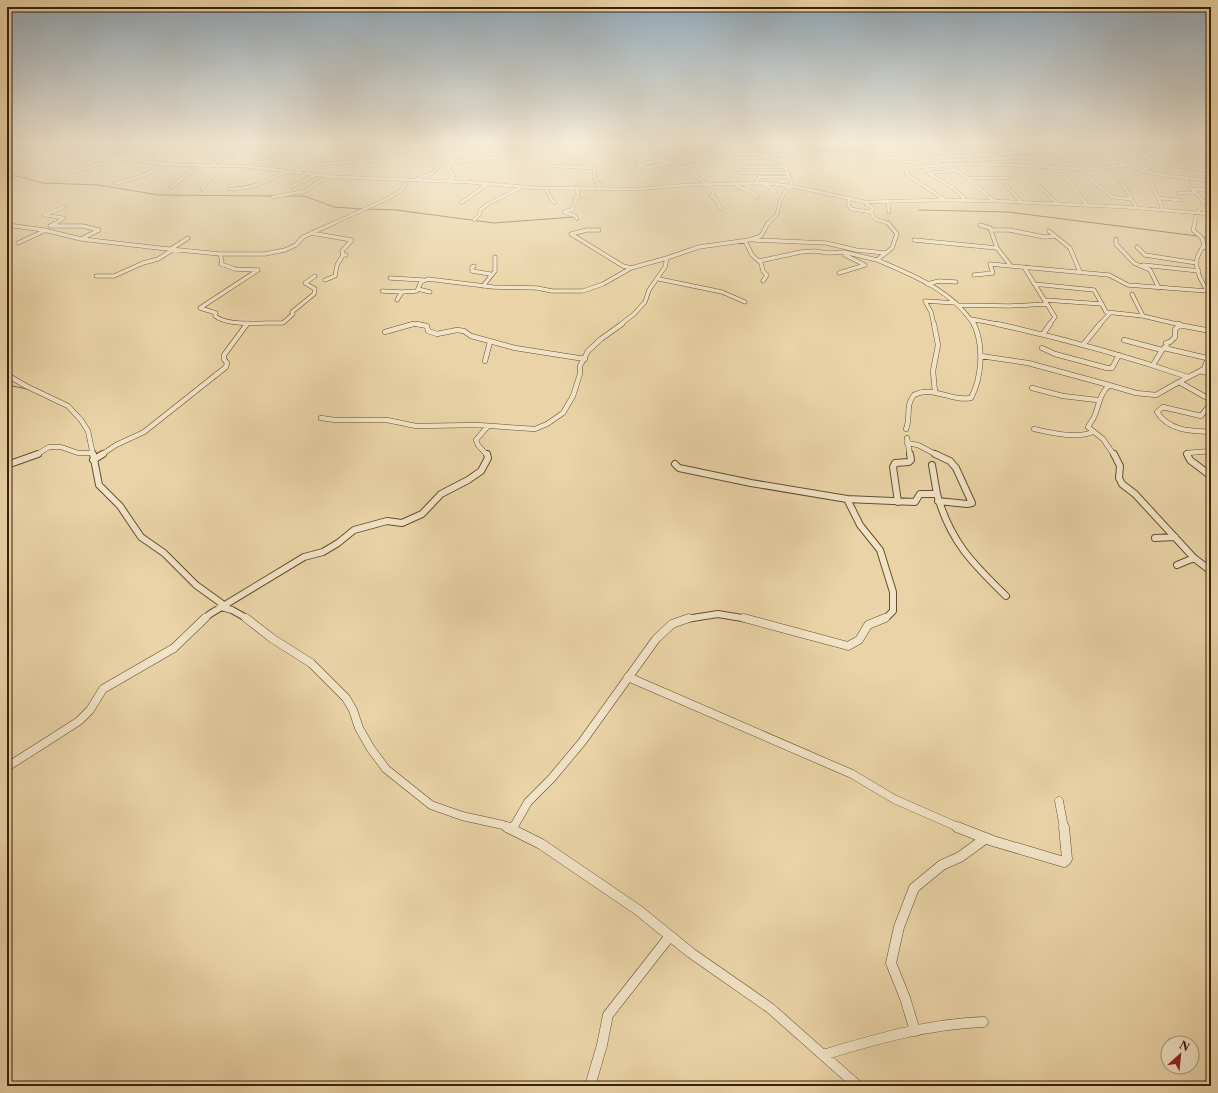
<svg xmlns="http://www.w3.org/2000/svg" width="1218" height="1093" font-family="'Libre Caslon Text',serif">
<style>
.lines{fill:none;stroke-linecap:round;stroke-linejoin:round}
.stream{stroke:#806847;stroke-width:1}
.minor-far5-casing{stroke:#664e2f;stroke-width:3.5}
.minor-far4-casing{stroke:#664e2f;stroke-width:4.5}
.minor-far3-casing{stroke:#664e2f;stroke-width:5.5}
.minor-far2-casing{stroke:#664e2f;stroke-width:8}
.minor-far1-casing{stroke:#664e2f;stroke-width:9}
.minor-casing{stroke:#664e2f;stroke-width:11}
.minor-far5{stroke:#f1e3c6;stroke-width:3}
.minor-far4{stroke:#f1e3c6;stroke-width:3.5}
.minor-far3{stroke:#f1e3c6;stroke-width:4.5}
.minor-far2{stroke:#f1e3c6;stroke-width:6}
.minor-far1{stroke:#f1e3c6;stroke-width:8}
.minor{stroke:#f1e3c6;stroke-width:10}
</style>
<rect width="100%" height="100%" fill="#ead4a7"/>
<filter id="stains"><feTurbulence type="fractalNoise" baseFrequency=".005" numOctaves="4"/><feColorMatrix values="0 0 0 0 .2 0 0 0 0 .09 0 0 0 0 .02 0 0 0 .5 -.17"/></filter>
<radialGradient id="worn" r=".72"><stop offset=".6" stop-color="#630" stop-opacity="0"/><stop offset="1" stop-color="#630" stop-opacity=".3"/></radialGradient>
<g class="lines">
<path class="stream" d="M1168 143 1211 149
M7 176H17L43 183 98 185 159 195 273 196
M285 196H304L334 207 361 209
M367 209 396 210 494 223 574 217
M919 210 1008 212 1197 236
M1201 237 1211 238
M7 385 27 389"/>
<defs>
<path id="minor-far5" d="M98 143V149L100 151 116 158 176 165 244 166 337 177 467 182 536 188 637 189 687 185 767 183 796 187 865 202 940 200 994 201 1125 207 1211 214
M332 143 331 145H458
M638 143C641 155 679 166 691 171L694 175 706 183 714 193 711 196 716 199 721 209
M723 143 779 160 787 170 792 186
M773 143 777 151 809 152 821 159
M810 143 816 148 827 149
M840 143C851 150 882 154 895 154 903 154 909 151 917 152
M909 143 928 150 917 152 932 158 941 165 954 169 966 177 994 201
M1027 143 1033 154
M1033 143 1060 145
M1058 143 1066 152
M1094 143 1137 154
M1120 143 1151 152
M1182 143 1185 147C1164 158 1141 151 1120 162 1147 176 1182 177 1211 181
M594 144 603 160
M565 145 600 143
M557 146 565 145V143
M928 149 954 147 946 143
M244 150 272 152 262 159H255L249 167
M928 150 939 153 972 152
M1056 152 1061 168 1093 169 1126 165
M1175 152 1211 159
M370 153 402 154 449 149
M708 153 741 150
M811 153H845L864 155
M7 154 72 143
M456 154 490 151
M994 154 1032 152
M1140 156 1177 166 1211 171
M122 158 154 143
M737 158H770
M143 160C155 153 169 150 181 143
M636 160 625 153 714 143
M662 160 638 165 645 168 670 163
M779 160H800L798 158
M936 161 1035 157
M452 162 495 158 498 156
M900 162H913L922 165
M211 165 227 156 232 155
M1021 165 1030 171 1038 185 1058 204
M7 166 33 161
M554 166 595 168 594 174 596 182 600 184V188
M743 167H785
M36 168 39 166 33 161 98 149
M682 168 709 161
M1078 169 1084 172 1085 175 1112 197 1130 199
M864 170V156L866 154
M1143 170 1155 165
M953 171 928 173 956 190 966 201
M1150 171 1148 177 1161 204 1162 210
M70 172 120 159
M296 172 316 164 384 160
M738 173H788
M1063 174 1087 205
M1185 177 1188 185 1201 198 1203 203 1202 207 1197 213 1194 224
M968 178H1009
M417 179 431 174 442 164 451 159
M448 181 454 176 448 168 453 160 452 159 456 157 459 143
M734 183C740 190 751 190 757 197
M757 183 758 178 761 177H789
M1120 183C1129 189 1130 199 1137 208
M115 184 147 174 166 163
M763 184 769 186 771 190 776 192
M1006 185 1021 202
M171 187 200 165
M291 187 315 175
M577 187 578 197 575 199 576 202 573 205V209L564 212 575 216 577 219
M546 188 551 199 555 203
M202 189 220 166
M229 189C252 189 265 182 285 172
M1192 189 1211 190
M1178 193H1195
M273 197 306 191 319 181 330 178
M1158 198 1181 200
M849 200 848 204 851 209 871 212
M945 200 906 174 908 169C956 160 1012 165 1061 168
M1203 201H1211
M888 202 889 212
M461 203 489 183
M866 204 873 208 871 212 875 219 890 224
M474 220 480 214V210L488 204 522 187
M54 224 64 218 44 215 64 207
M332 224 389 198 403 189 407 180
M768 224 777 214 780 201 789 185"/>
<path id="minor-far4" d="M56 223 50 226H83L99 230 83 238
M888 223 897 234 892 248 877 260C913 275 953 291 974 325
M1195 223 1193 230 1202 238 1204 244C1202 249 1198 254 1197 259 1195 271 1203 286 1211 295
M7 225 44 230 81 239 159 248 220 254H265L285 250 296 245 303 237 334 223
M980 225 990 228 997 248 1011 266 1109 275 1128 285 1207 291
M599 230H587L571 234 623 266 631 268
M991 230H1009L1044 237 1055 236
M1049 231 1070 248 1080 272
M311 233 352 240 342 251 343 255H346
M1116 239V244L1134 263 1150 270 1159 288
M754 240 826 243 856 250 885 253
M914 240 997 248
M745 241 752 255 761 263 763 271 767 275 763 281
M18 243 44 231
M1137 247 1145 255 1197 263
M1203 247 1211 249
M171 249 188 238
M220 254 222 261 221 264 235 269 258 270
M759 261 801 252 814 251 829 253 844 252 877 260
M1143 265 1199 271
M474 266 472 267V271L490 274V277
M1024 267 1055 317 1049 325
M258 270 200 308 216 313 215 316C228 327 265 322 283 323L293 314 292 312 314 294 315 289 305 283 315 276
M839 273 865 265 845 255
M974 275 993 273 990 264 1011 266
M96 276H114L143 263 158 259 174 249
M390 278 423 280
M659 279 722 292 745 302
M325 280 335 276 337 265 343 255
M927 284 939 281 956 282
M1034 284 1094 290 1102 304
M483 286 495 271V257
M418 289 430 292
M382 291 402 292
M1132 294 1143 316
M397 300 402 292 417 291 421 282 428 279 493 287 537 288 552 291H583L603 284 631 268 667 258
M1045 300 1102 304 1106 312 1143 316 1181 325
M958 305 1009 306 1047 304
M971 319 1002 325
M246 325 247 324
M409 325 414 324 423 325
M620 325 634 314 645 302 649 290 665 267 667 258 699 247 749 240 761 236 768 223
M934 325 931 312 925 301 956 303
M1099 325 1110 313
M1179 325H1181"/>
<path id="minor-far3" d="M417 324 427 326 428 331 437 334 457 330 464 331 471 336 515 348 585 359
M934 324 938 345 933 371 935 392
M997 324C1062 338 1126 356 1188 377
M1179 324 1181 325
M385 332 413 324
M1043 334 1050 324
M1124 340 1162 350
M1083 345 1100 324
M1042 348 1055 354 1107 368H1112L1119 355
M1164 348 1211 359
M981 356 1028 363 1109 385
M1211 359 1207 361 1204 369 1179 382 1211 400
M485 361 490 342
M1153 365 1162 350 1167 345 1166 343 1170 342 1175 337V330L1179 325 1211 331
M1200 371 1211 374
M7 375 26 386 68 406 81 420 88 431 93 455
M1032 388 1063 396 1097 400
M1163 407 1157 412C1169 431 1191 431 1211 432
M1163 407 1201 416 1211 403
M321 418 335 420H387L416 426 477 425 535 429 547 424 563 413 573 396 580 374V366L588 351 601 339 622 324
M906 429C911 418 905 405 914 395 933 385 951 402 971 398 982 377 984 346 974 324
M1034 429C1052 433 1076 439 1093 432
M907 438 910 455
M907 443 918 445 937 455
M36 455 49 447H61L78 453H92
M101 455 116 445 144 432 226 367 227 363 224 359V355L247 324
M487 455 478 445 476 440 488 426
M1114 455 1103 439 1088 427C1090 423 1093 420 1095 415 1099 404 1100 394 1109 385L1136 393 1156 395 1179 382
M1188 455 1187 453 1211 451"/>
<path id="minor-far2" d="M93 454 99 485 120 506 141 537 164 553 196 585 221 603V607L232 610 248 619
M935 454 950 461 956 468 972 503 967 504 938 501
M1114 454 1120 466 1119 478 1122 484 1135 494 1194 558 1177 565
M1187 454 1190 460 1211 476
M93 460 103 454
M675 464 679 468 751 483 847 499 860 525 880 550 893 592V611L887 617 882 619
M7 465 38 454
M932 465 937 494
M847 499 915 502 920 494H937C950 541 972 563 1006 596
M898 502 893 467 895 463 909 462 911 460 910 454
M1155 538 1175 537
M1194 558 1211 571
M204 619 210 614 304 557 323 552 338 543 354 530 387 521 402 523 422 514 441 494 468 480 481 471 488 458 487 454
M686 619 718 614 748 619"/>
<path id="minor-far1" d="M246 618 273 639 311 663 346 698 353 710 359 728 371 749 386 769 431 805 462 816 503 825 509 828
M744 618 848 646 859 640 868 625 885 618
M628 677 852 774 894 799 960 828
M7 767 79 721 90 710 103 689 174 648 205 618
M1059 801 1064 828
M513 828 528 802 551 779 582 742 656 639 672 624 689 618"/>
<path id="minor" d="M507 827 541 844 638 910 691 953 770 1008 858 1086
M957 827 993 841 1064 862 1067 859 1064 827
M512 829 513 827
M915 1031 905 998 891 963 899 927 914 888 942 865 960 857 986 838
M823 1055C876 1039 928 1024 983 1022
M590 1086 602 1045 608 1015 670 936"/>
</defs>
<use href="#minor-far5" class="minor-far5-casing"/>
<use href="#minor-far4" class="minor-far4-casing"/>
<use href="#minor-far3" class="minor-far3-casing"/>
<use href="#minor-far2" class="minor-far2-casing"/>
<use href="#minor-far1" class="minor-far1-casing"/>
<use href="#minor" class="minor-casing"/>
<use href="#minor-far5" class="minor-far5"/>
<use href="#minor-far4" class="minor-far4"/>
<use href="#minor-far3" class="minor-far3"/>
<use href="#minor-far2" class="minor-far2"/>
<use href="#minor-far1" class="minor-far1"/>
<use href="#minor" class="minor"/>
</g>
<linearGradient id="sky" x2="0" y2="1"><stop stop-color="#91a8b8"/><stop offset="0.48" stop-color="#f6ecd7"/><stop offset="1" stop-color="#f6ecd7" stop-opacity="0"/></linearGradient>
<rect width="1218" height="296" fill="url(#sky)"/>
<rect width="1218" height="1093" fill="none" stroke="#ead4a7" stroke-width="24"/>
<rect x="8" y="8" width="1202" height="1077" fill="none" stroke="#3a2107" stroke-width="2"/>
<rect x="12" y="12" width="1194" height="1069" fill="none" stroke="#3a2107"/>
<g transform="translate(1180 1055) rotate(27)"><circle r="19" fill="#f1e3c6" stroke="#a8957a"/>
<path d="M0-3L7 15L0 10L-7 15Z" fill="#8f2418"/>
<text y="-6" font-size="11" font-weight="bold" text-anchor="middle" fill="#3a2107">N</text>
</g>
<rect width="100%" height="100%" filter="url(#stains)"/>
<rect width="100%" height="100%" fill="url(#worn)"/>
</svg>
